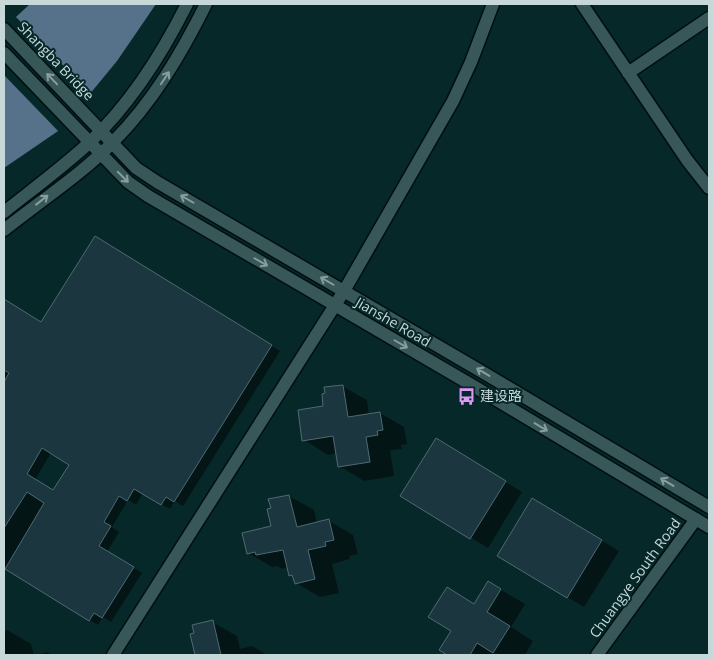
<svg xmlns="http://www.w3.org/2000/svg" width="713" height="659" font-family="'Open Sans','Noto Sans SC',sans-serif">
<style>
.water{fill:#56728b}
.pier{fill:#072829}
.shadow{fill:#0007;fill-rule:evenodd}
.building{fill:#1b363f;stroke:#4e6a74;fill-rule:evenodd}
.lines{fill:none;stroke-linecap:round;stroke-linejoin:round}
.minor-casing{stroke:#000f10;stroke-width:15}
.tertiary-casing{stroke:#000f10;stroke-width:15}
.minor{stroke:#385758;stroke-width:12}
.tertiary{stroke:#385758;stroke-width:12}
.oneway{stroke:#879e9f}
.labels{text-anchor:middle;stroke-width:4;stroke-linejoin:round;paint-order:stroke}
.street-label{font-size:14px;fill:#c7d8d9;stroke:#072829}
.poi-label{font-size:14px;fill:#c7d8d9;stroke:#072829;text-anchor:start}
</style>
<rect width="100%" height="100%" fill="#072829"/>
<path class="water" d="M30 4H156L117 61 61 129 4 168V28Z"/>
<path class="pier" d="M14 15 93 96 60 133 4 75V24Z"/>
<path class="shadow" d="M104 242 280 351 183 506 175 501 170 509 143 493 136 505 128 500 112 527 119 532 107 552 142 573 111 622 103 617 98 625 4 567V308L7 303 42 324ZM51 453 71 464 54 492 35 480Z
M342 386 367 400 369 415 380 413 404 427 407 444 401 445 402 449 390 450 394 476 364 481 339 466 337 453 328 455 304 440 325 407Z
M453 450 522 492 488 548 402 496Z
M289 496 314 510 317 523 329 521 353 535 358 554 349 556 350 559 332 564 339 593 320 597 296 583 294 577 290 575 288 567 282 569 277 566 272 567 248 553 272 527Z
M550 509 619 551 584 607 567 597Z
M489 583 525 604 511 627 533 641 525 655H449L441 650 453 631 448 589 475 605Z
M212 622 237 636 240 649 252 646 267 655H185L196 653Z
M7 630 31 644 34 655H4V631Z
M47 652 52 655H37Z"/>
<path class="building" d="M95 236 272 345 174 502 166 497 161 505 134 489 127 501 119 496 104 522 111 526 99 546 134 567 102 618 94 613 89 621 5 569 44 503 27 492 4 528V382L9 373 4 370V299L41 322ZM42 448 69 465 53 490 27 474Z
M343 385 348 417 380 412 383 430 377 431 378 435 366 437 370 462 338 467 333 436 302 441 298 410 323 406 322 394 325 393 324 387Z
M436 438 506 481 470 539 400 496Z
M289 495 297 527 329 519 334 540 325 542 326 546 308 550 315 579 295 584 292 575 289 576 283 550 256 555 255 552 247 554 242 533 271 526 267 509 271 508 268 499Z
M532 498 602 540 567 598 497 556Z
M488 581 501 589 487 612 510 626 493 653 477 643 470 655H447L439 650 451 631 428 617 447 587 474 604Z
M213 620 221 655H195L190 634 194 633 192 625Z"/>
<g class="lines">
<defs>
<path id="minor" d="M582 4 687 160 709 188
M628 73 709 18
M113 655 344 291 453 101 471 62 493 4
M597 655 696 519"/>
<path id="tertiary" d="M4 29 136 168 157 182 484 373 709 507
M4 53 128 182 148 196 475 387 709 527
M4 212C33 189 63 167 90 142 131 103 162 54 187 4
M4 230C39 202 82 174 113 142 153 102 181 54 206 4"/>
</defs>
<use href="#minor" class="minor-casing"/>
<use href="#tertiary" class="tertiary-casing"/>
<use href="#minor" class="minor"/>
<use href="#tertiary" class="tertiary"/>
</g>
<defs><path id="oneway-shaft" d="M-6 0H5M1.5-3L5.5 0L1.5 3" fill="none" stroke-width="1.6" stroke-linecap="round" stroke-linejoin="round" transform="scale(1.25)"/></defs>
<g class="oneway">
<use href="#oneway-shaft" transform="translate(165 78) rotate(-56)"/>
<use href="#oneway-shaft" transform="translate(52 79) rotate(-134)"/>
<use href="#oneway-shaft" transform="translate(123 177) rotate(45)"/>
<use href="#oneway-shaft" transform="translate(187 199) rotate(-150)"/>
<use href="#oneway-shaft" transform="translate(42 200) rotate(-38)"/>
<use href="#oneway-shaft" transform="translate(261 262) rotate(30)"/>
<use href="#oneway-shaft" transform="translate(327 281) rotate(-150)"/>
<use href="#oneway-shaft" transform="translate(401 344) rotate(30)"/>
<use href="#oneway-shaft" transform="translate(483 372) rotate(-149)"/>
<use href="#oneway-shaft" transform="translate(541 427) rotate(31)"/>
<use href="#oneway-shaft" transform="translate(667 482) rotate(-149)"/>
</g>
<defs>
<symbol id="bus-bare" viewBox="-9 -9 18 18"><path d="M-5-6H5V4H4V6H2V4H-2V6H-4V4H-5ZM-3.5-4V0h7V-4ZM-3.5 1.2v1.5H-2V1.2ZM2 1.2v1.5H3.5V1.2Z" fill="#db99f5" stroke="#072829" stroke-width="2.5" paint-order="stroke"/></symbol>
</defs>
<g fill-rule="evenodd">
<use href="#bus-bare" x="454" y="384" width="25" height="25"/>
</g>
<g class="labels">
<g class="street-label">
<text transform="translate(56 61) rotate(46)" y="5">Shangba Bridge</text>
<text transform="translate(393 322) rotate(30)" y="5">Jianshe Road</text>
<text transform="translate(635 578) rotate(-54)" y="5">Chuangye South Road</text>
</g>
<g class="poi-label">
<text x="480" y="401">建设路</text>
</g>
</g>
<rect width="713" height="659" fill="none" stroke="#c7d8d9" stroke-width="10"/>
</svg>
